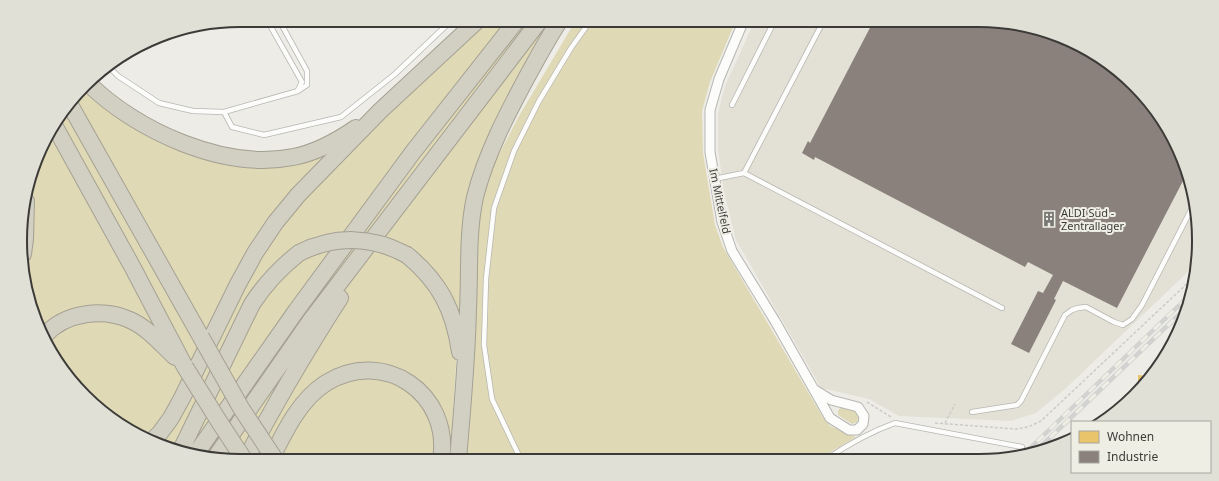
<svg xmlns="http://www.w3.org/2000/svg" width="1219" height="481" font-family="'Noto Sans',sans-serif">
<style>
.built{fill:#e3e1d6}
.green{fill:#e0d9b5}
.homes{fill:#e9c46a}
.industry{fill:#8a817c}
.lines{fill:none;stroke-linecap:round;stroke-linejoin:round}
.service-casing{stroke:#b7b6b2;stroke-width:6}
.minor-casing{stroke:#b7b6b2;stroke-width:11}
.motorway-casing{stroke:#a4a193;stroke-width:18}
.path{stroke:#cbcbc9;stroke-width:1.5;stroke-dasharray:3 2;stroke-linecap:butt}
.service{stroke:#fcfcfb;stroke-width:4.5}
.minor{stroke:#fcfcfb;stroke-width:9}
.motorway{stroke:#d2cfc3;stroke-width:16}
.rail-casing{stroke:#d2d2d0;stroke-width:4.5}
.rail{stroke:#efeee5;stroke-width:3;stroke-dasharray:9;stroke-linecap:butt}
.motorway-bridge-casing{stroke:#a4a193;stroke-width:18;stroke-linecap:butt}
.motorway-bridge{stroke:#d2cfc3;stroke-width:16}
.labels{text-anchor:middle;stroke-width:4;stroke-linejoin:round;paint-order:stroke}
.street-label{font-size:11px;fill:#3c3b38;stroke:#efeee5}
.poi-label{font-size:11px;fill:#3c3b38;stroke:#efeee5;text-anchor:start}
.rim{fill:none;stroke:#3c3b38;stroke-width:2}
</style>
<rect width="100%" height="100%" fill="#edece7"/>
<path class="built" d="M755 20H978L1036 28 1113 66 1170 130 1197 212 1193 267 1066 388 1036 413 1011 421 899 416 869 399 821 388 736 240 724 192 718 149V113L725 86Z"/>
<path class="green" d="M488 20H537L545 29 499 113 476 170 465 220 450 460 240 461 183 453 106 416 57 363 24 284 22 211 49 130 86 86 169 143 307 160 450 56Z
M576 20H736L710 82 702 111 703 153 715 225 723 247 822 416 830 426 856 437 817 460H465L479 218 486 179 519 116Z
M840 408C849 408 862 411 857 422L852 424 838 415V411Z"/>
<path class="homes" d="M1170 346 1165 357 1161 354Z
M1138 375 1150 376 1138 391Z"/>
<path class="industry" d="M874 20H978L1036 28 1113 66 1170 130 1185 177 1117 308 1063 281 1054 299 1056 300 1029 353 1011 344 1038 291 1043 293 1053 275 1028 262 1025 267 815 157 814 160 802 153 808 141 810 143Z"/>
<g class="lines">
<defs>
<path id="service" d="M267 20 302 82 298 90
M279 20 307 71V85L298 91 224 112 232 127 264 135 341 117 395 74 452 20
M824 20 744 173 1002 308
M109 67 118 76 159 103 193 111 224 112
M732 105 775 20
M714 179 744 173
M972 412 1017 405 1021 401 1065 315 1072 310 1078 308 1086 307 1114 322 1123 325 1132 319 1142 305 1194 204
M521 460 492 399 484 345 486 279 494 208 514 151 539 101 571 48 591 20
M825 460C847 445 870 432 895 423L1022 447"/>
<path id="minor" d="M744 20 719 79 710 110V152L722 222 732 251 775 321 830 418 849 430H857L863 424 864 416 858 407 831 400 815 390"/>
<path id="motorway" d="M88 83C136 131 225 171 293 157 316 153 337 141 356 128
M70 105 201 337
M54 125 133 268 185 367
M23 254 25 239 26 201
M407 255C440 282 454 310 460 352
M45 335C66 312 103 308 130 320 148 328 161 344 175 357
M154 439 160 433 171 418 182 398 238 284 255 253 275 223 298 195 380 111 478 20
M180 452 252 304C265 284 280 268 299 253
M195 455 296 311 413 152 517 20
M215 458 311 320 540 20
M458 460C462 410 467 360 468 309 470 272 467 234 475 197 486 154 507 114 528 75 538 57 548 38 560 20
M245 461C274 405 306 351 340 298
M270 461C284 433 299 400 326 383 384 347 452 394 441 460"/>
</defs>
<use href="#service" class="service-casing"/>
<use href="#minor" class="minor-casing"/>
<use href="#motorway" class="motorway-casing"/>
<path class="path" d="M867 402 891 417
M935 423 1016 429 1028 427 1041 421 1193 278
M945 423 955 404"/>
<use href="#service" class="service"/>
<use href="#minor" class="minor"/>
<use href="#motorway" class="motorway"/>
<defs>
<path id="rail" d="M1037 450 1187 307
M1024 454 1192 293"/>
</defs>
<use href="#rail" class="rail-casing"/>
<use href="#rail" class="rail"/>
<defs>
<path id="motorway-bridge" d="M299 253C335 235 372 236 407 255
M201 337 241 408 276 461
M185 367 220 423 245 461"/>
</defs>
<use href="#motorway-bridge" class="motorway-bridge-casing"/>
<use href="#motorway-bridge" class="motorway-bridge"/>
</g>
<defs>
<symbol id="building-bare" viewBox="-9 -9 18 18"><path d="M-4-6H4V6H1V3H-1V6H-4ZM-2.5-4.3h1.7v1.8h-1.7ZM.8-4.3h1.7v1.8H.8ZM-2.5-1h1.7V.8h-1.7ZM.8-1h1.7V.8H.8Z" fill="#7a7975" stroke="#efeee5" stroke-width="2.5" paint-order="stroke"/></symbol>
</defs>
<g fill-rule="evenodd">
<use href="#building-bare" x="1038" y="208" width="22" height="22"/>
</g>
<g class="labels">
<g class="street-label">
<text transform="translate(720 201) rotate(78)" y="4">Im Mittelfeld</text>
</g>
<g class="poi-label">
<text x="1061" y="217">ALDI Süd -<tspan x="1061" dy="13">Zentrallager</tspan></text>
</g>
</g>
<path d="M0 0H1219V481H0ZM240 27H979A213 213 0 0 1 1192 240V241A213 213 0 0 1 979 454H240A213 213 0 0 1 27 241V240A213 213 0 0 1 240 27Z" fill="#e1e0d7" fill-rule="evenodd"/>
<path class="rim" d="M240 27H979A213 213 0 0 1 1192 240V241A213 213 0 0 1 979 454H240A213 213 0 0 1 27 241V240A213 213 0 0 1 240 27Z"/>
<rect x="1071" y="421" width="140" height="52" fill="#efeee5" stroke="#a7a6a0"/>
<rect x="1079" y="431" width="20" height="12" fill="#e9c46a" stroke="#a7a6a0"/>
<text x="1107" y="441" font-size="12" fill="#3c3b38">Wohnen</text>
<rect x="1079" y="451" width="20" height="12" fill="#8a817c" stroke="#a7a6a0"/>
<text x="1107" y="461" font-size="12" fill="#3c3b38">Industrie</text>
</svg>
